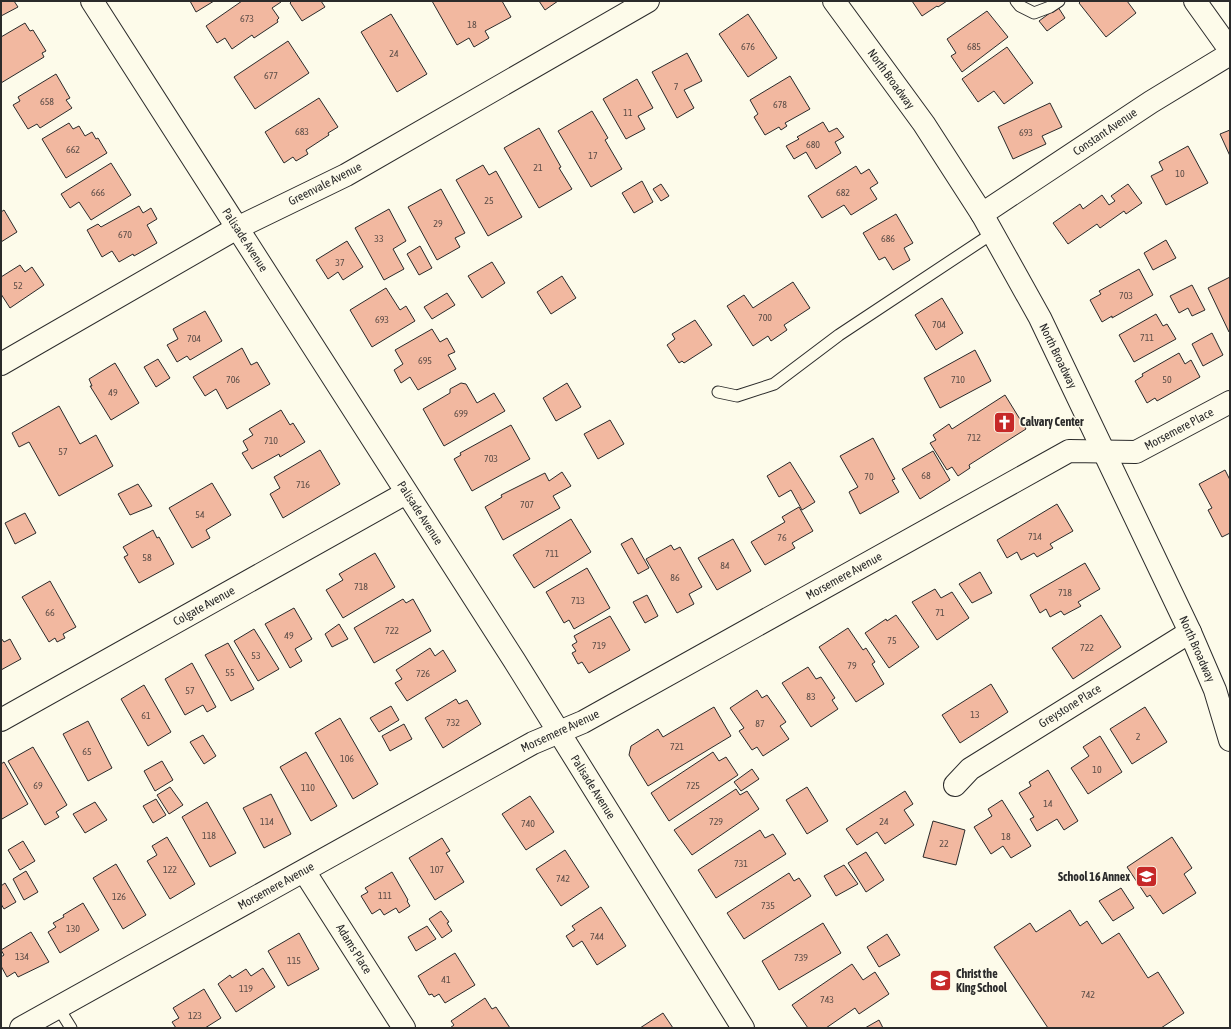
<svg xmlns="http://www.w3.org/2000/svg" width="1231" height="1029" font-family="'Asap Condensed',sans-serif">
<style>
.building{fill:#f2b8a0;stroke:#2b2b2b}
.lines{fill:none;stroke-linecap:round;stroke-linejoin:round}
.lane-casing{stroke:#2b2b2b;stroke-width:13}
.street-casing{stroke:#2b2b2b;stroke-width:24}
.secondary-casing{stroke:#2b2b2b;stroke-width:24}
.primary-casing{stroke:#2b2b2b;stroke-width:24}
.lane{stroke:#fdfbea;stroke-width:11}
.street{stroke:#fdfbea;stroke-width:22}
.secondary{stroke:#fdfbea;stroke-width:22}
.primary{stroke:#fdfbea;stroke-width:22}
.labels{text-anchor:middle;stroke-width:3;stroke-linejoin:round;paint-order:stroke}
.number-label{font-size:10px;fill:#5d4e48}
.street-label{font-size:12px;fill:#2b2b2b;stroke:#fdfbea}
.poi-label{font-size:12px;font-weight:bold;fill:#2b2b2b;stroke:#fdfbea;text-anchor:start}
</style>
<rect width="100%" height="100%" fill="#fdfbea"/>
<path class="building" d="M1 1H14L18 7 1 16Z
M190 1H214L196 12Z
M242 1H280L281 2 272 8 279 18 277 20 278 22 254 38 252 35 232 49 225 38 217 43 206 26Z
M292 1H321L325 7 302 21 290 3Z
M432 1H502L511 17 485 31 489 38 474 47 469 38 457 45Z
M539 1H558L545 10Z
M912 1H947L938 7 937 6 922 16Z
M1081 1H1127L1136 13 1106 37 1079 3Z
M1058 7 1065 18 1047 31 1039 21Z
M987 11 1008 37 962 72 951 56 956 53 947 39Z
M391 14 427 74 397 92 361 32Z
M748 14 777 58 748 77 719 34Z
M25 23 30 31 33 30 46 51 42 53 44 57 1 83V37Z
M288 41 309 73 255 109 234 77Z
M1007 47 1033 83 1004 104 994 91 978 102 962 79Z
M687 53 702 81 684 90 694 108 677 118 652 72Z
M56 74 70 98 66 100 72 108 40 128 37 124 28 129 13 105 20 101 18 97Z
M790 76 810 109 785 123 787 126 781 130 779 127 765 135 754 117 758 114 750 100Z
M637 79 653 108 638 116 645 129 626 139 603 99Z
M319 98 338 127 328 133 329 135 306 150 308 154 296 161 293 157 284 163 265 132Z
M1050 103 1062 127 1042 136 1046 144 1013 159 998 127Z
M592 111 608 138 605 140 622 169 591 187 558 131Z
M823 122 829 132 837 128 844 137 835 142 841 153 816 169 806 152 794 159 786 146 799 139 797 137Z
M69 123 73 129 79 126 85 136 92 132 96 139 98 138 107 153 66 178 42 139Z
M539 128 561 167 559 168 572 189 539 208 504 148Z
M1230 130V156L1220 134Z
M1188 146 1208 183 1166 205 1151 176 1163 170 1159 162Z
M111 163 131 195 91 220 79 202 70 208 61 194Z
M483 165 489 175 496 171 522 217 488 236 456 180Z
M856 166 861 174 869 169 878 183 870 188 877 199 851 215 844 205 822 218 808 196Z
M642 181 653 202 634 213 622 193Z
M661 184 669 196 661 201 653 189Z
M1128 184 1142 203 1126 214 1124 211 1100 228 1097 224 1068 244 1053 223 1080 204 1083 209 1102 195 1109 205 1115 201 1111 196Z
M441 189 465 233 455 238 460 247 437 260 408 207Z
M139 206 143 213 151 208 157 219 147 225 157 243 134 256 133 254 119 262 112 251 102 257 87 230 98 224 101 227Z
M389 209 406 241 393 249 404 269 384 280 355 228Z
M4 210 17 232 1 242V212Z
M896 214 913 243 904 248 910 260 893 270 885 257 879 260 863 233Z
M1166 240 1176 258 1153 270 1144 253Z
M347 241 363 267 343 280 338 272 328 279 316 260Z
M420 246 432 268 419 275 407 254Z
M492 262 505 283 482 298 468 276Z
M20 265 25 272 32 267 44 285 10 308 1 294V277Z
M1139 269 1153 295 1112 318V316L1102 322 1090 300 1101 294 1099 291Z
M562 276 576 298 551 314 537 292Z
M1230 277V331L1229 332 1208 288Z
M793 282 810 308 784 325 787 330 771 341 768 336 753 346 727 306 744 295 753 308Z
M1192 285 1205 310 1192 316 1188 308 1179 313 1170 296Z
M386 288 400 310 406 306 415 321 372 347 350 310Z
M447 293 455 305 432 319 424 307Z
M942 298 963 333 936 350 915 315Z
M205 311 222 341 190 360 187 356 177 362 167 345 178 339 173 329Z
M1156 314 1163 326 1167 324 1176 339 1134 362 1119 335Z
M695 320 712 345 684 363 682 361 679 363 667 345 675 339 672 334Z
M432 329 440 342 447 338 455 352 448 355 456 369 418 390 410 377 401 383 394 370 403 364 395 350Z
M1212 333 1223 355 1203 366 1192 344Z
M242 348 251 365 257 362 270 384 227 409 216 389 205 396 193 377Z
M975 350 991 381 940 408 924 378Z
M1179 353 1185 364 1191 360 1200 377 1157 401 1155 398 1147 403 1135 381 1143 376 1142 374Z
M158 359 170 378 156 387 144 367Z
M115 363 139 403 111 420 90 386H92L89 379Z
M461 383 466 384 477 403 494 393 505 411 444 446 423 409 450 393V389Z
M567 383 581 407 556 421 543 398Z
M1005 395 1026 429 969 465 970 468 958 476 952 467 947 470 930 443 936 440 933 435 949 424 952 429Z
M59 406 80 444 96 435 113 466 59 496 29 442 19 447 12 433Z
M281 410 290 425 293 423 305 442 280 457 279 454 252 469 242 453 248 450 243 441 253 435 249 429Z
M610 420 624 444 598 459 584 434Z
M511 425 530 459 472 491 454 459 461 455 460 453Z
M873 438 895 479 892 480 899 492 860 514 849 492 858 487 840 456Z
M320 450 340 484 283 518 270 494 280 488 274 477Z
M933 451 950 480 920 499 902 469Z
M790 462 815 502 802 510 791 490 779 497 767 476Z
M1225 470 1230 480V533L1222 537 1208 510 1212 508 1199 484Z
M562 472 571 486 553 496 560 508 503 540 485 507 502 497 501 495 545 473 549 481Z
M212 483 231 515 206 530 210 538 192 548 169 508Z
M138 484 152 506 130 515 118 494Z
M1057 504 1073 531 1050 544 1053 548 1037 557 1034 553 1021 560 1017 552 1007 558 997 540Z
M799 507 813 531 792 543 795 548 765 565 751 542 785 522 782 517Z
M25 513 36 533 15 544 5 523Z
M571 519 591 552 534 588 513 555Z
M153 530 157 538 159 537 174 564 139 583 124 557 128 555 123 547Z
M632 538 649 568 638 574 621 544Z
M733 539 751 571 717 590 698 558Z
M671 545 674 550 680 547 702 587 689 594 694 604 677 613 646 559Z
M375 553 395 587 343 618 326 590 343 580 339 574Z
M1085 563 1100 589 1078 602 1081 606 1064 615 1061 611 1050 617 1046 609 1040 613 1030 595Z
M587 568 610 608 574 629 569 620 564 623 546 592Z
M980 572 992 593 972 603 959 584Z
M50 581 76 627 63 634 65 638 57 642 55 638 49 642 22 597Z
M935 589 941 598 952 592 969 618 937 640 912 602Z
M647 595 658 616 645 623 633 602Z
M403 599 406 603 413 599 431 631 374 663 354 628Z
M294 608 312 639 295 649 302 661 290 668 265 624Z
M896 615 919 647 889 668 865 633 886 619 887 621Z
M1101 615 1121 647 1073 679 1052 648Z
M610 616 630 650 589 673 582 662 578 664 572 653 576 651 572 645 577 642 574 636Z
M339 624 348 639 332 647 325 634Z
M848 628 863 650 866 648 875 662 872 664 884 684 856 702 819 647Z
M254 629 279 669 258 681 234 641Z
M1 638 4 642 10 639 21 659 1 670Z
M228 643 254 689 231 701 205 655Z
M430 648 435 656 443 650 456 671 407 701 395 683 402 679 396 670Z
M192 663 216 707 207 712 203 705 185 715 165 679Z
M808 667 816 679 821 677 835 698 832 700 838 709 811 727 782 683Z
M991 684 1008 712 960 743 942 715Z
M144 685 171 732 148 746 121 699Z
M757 690 762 698 767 695 786 722 780 726 789 739 763 756 757 747 752 750 739 731 744 728 730 708Z
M456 699 459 704 467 700 481 724 443 748 425 718Z
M391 706 399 720 379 732 370 718Z
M714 707 731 736 648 786 629 755 631 746 658 729 663 737Z
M1145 707 1167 742 1132 764 1110 729Z
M340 718 378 784 353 799 315 733Z
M88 721 112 768 88 781 63 734Z
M404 724 412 739 390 751 382 736Z
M203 735 216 756 204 764 190 742Z
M1100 736 1122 772 1088 794 1071 768 1089 756 1083 747Z
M33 747 67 805 56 812 59 817 45 825 8 761Z
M306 752 337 806 311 821 280 767Z
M713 752 719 761 726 757 738 775 669 821 651 793Z
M162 761 173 780 155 791 144 771Z
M4 762 28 804 2 819 1 817V764Z
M752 769 759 779 741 791 734 782Z
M1048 770 1078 821 1064 830 1057 819 1037 831 1030 819 1034 817 1019 793 1031 786 1029 782Z
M170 787 183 805 169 814 157 795Z
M807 787 828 821 807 834 786 800Z
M736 789 740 795 747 791 759 809 692 855 674 830Z
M905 791 913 804 904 810 914 825 885 844 877 832 857 845 846 829Z
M271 794 291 834 264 848 243 808Z
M530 796 554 832 526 850 502 814Z
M156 799 166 815 153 823 143 806Z
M1002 800 1031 846 1011 858 1003 846 991 854 974 827 992 816 988 809Z
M95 802 107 820 85 833 73 814Z
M207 802 236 853 210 867 182 817Z
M933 821 965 830 956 865 923 857Z
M760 830 765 838 773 834 786 854 716 898 698 870Z
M167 837 195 884 170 899 147 861 157 855 152 846Z
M1172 837 1192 868 1184 874 1196 893 1163 914 1150 895 1147 897 1127 867Z
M442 838 450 851 446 853 464 882 435 900 409 858Z
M23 841 35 861 20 870 8 850Z
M565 850 589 887 561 906 536 869Z
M866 852 884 880 866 892 848 863Z
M116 864 146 915 123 929 93 878Z
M844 865 858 884 836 896 824 876Z
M26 871 38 892 24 900 13 879Z
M392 872 408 900 407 901 410 906 399 913 396 908 384 915 380 909 372 914 361 896 368 892 365 888Z
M789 873 794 881 799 878 811 896 744 939 727 913Z
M5 883 16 902 4 909 1 904V886Z
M1121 888 1134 908 1113 921 1099 901Z
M83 903 99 930 60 953 48 932 56 927 53 923 64 917 63 915Z
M601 907 626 946 597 965 582 941 573 947 566 936 575 930 572 926Z
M1070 910 1080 926 1087 921 1102 944 1119 933 1148 978 1158 972 1184 1013 1161 1028H1048L994 947 1030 923 1036 932Z
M441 911 449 922 447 923 452 931 442 938 429 919Z
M823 923 841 953 779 990 762 961Z
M427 926 436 939 416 951 408 937Z
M31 932 49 962 18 977 15 972 7 977 1 966V957L4 955 1 950Z
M299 933 319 969 288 986 268 951Z
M887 934 900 955 879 967 867 947Z
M455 953 475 985 445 1003 439 994 434 997 432 994 429 995 418 976Z
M852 964 863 980 875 972 889 994 859 1014 855 1008 826 1028H808L792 1005Z
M263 968 275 987 236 1012 218 984 230 975 232 978 246 969 251 976Z
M204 989 221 1018 205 1028H176L172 1022 179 1018 173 1008Z
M485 998 492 1009 496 1007 510 1028H450L454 1025 451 1021Z
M663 1013 673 1028H640Z
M879 1020 883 1028H865Z"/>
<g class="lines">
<defs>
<path id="lane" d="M1016 1 1020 6 1034 13 1050 7 1059 1
M718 392 737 396 774 384 839 335 993 233
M58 1007 71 1028"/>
<path id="street" d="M1195 1 1230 50
M982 214 1151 102 1230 54
M1 364 237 228 346 175 648 1
M1 720 406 493
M955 785 970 769 1190 632
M304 871 404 1028
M21 1028 533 743 583 722 1069 451 1136 452 1230 402"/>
<path id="secondary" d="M92 1 514 660 743 1028"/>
<path id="primary" d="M834 1 924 124 982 214 1040 318 1190 632 1215 690 1230 740"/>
</defs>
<use href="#lane" class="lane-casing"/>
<use href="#street" class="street-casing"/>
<use href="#secondary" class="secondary-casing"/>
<use href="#primary" class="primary-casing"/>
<use href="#lane" class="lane"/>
<use href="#street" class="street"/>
<use href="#secondary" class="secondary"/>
<use href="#primary" class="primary"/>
</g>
<defs>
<symbol id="church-square" viewBox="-11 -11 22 22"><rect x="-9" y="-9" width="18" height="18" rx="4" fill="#c62828" stroke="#fdfbea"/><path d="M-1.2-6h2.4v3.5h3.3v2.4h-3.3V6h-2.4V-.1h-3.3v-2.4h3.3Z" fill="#fff"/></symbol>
<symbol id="school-square" viewBox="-11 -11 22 22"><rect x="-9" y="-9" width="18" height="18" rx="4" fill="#c62828" stroke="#fdfbea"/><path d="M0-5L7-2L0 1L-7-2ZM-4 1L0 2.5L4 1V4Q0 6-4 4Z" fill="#fff"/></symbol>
</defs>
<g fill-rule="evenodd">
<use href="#church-square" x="992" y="410" width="25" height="25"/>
<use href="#school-square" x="1134" y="864" width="25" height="25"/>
<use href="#school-square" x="928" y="968" width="25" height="25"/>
</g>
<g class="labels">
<g class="number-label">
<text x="247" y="22">673</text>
<text x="472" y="28">18</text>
<text x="748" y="50">676</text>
<text x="974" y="50">685</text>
<text x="394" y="57">24</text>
<text x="271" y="79">677</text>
<text x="676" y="90">7</text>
<text x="47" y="105">658</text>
<text x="780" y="108">678</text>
<text x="628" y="116">11</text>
<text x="302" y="135">683</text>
<text x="1026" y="136">693</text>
<text x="813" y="148">680</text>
<text x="73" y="153">662</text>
<text x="593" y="159">17</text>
<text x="538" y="171">21</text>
<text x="1180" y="177">10</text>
<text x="98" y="196">666</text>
<text x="843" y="196">682</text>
<text x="489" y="204">25</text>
<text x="438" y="227">29</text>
<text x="125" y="238">670</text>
<text x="379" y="242">33</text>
<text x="888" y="242">686</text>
<text x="340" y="266">37</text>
<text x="18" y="289">52</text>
<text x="1126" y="299">703</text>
<text x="765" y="321">700</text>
<text x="382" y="323">693</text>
<text x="939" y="328">704</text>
<text x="1147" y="341">711</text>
<text x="194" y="342">704</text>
<text x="425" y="364">695</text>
<text x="233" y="383">706</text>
<text x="958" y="383">710</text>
<text x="1167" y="383">50</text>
<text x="113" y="396">49</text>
<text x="461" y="417">699</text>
<text x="974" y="441">712</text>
<text x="271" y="444">710</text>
<text x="63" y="455">57</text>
<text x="491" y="462">703</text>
<text x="926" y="479">68</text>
<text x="869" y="480">70</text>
<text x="303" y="488">716</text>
<text x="527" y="508">707</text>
<text x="200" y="518">54</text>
<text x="1035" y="540">714</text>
<text x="782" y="541">76</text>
<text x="552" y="557">711</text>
<text x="147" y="561">58</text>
<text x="725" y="569">84</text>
<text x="675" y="581">86</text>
<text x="361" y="590">718</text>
<text x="1065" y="596">718</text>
<text x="578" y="604">713</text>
<text x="50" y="616">66</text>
<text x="940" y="616">71</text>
<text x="392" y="634">722</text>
<text x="289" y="639">49</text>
<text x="892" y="644">75</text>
<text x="599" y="649">719</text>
<text x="1087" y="651">722</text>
<text x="256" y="659">53</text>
<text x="852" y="669">79</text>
<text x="230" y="676">55</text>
<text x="423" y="677">726</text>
<text x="190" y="694">57</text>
<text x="811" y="700">83</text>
<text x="975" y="718">13</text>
<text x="146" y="719">61</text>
<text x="453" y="726">732</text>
<text x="760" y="727">87</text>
<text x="1138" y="740">2</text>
<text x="677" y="750">721</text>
<text x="87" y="755">65</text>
<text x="347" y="762">106</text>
<text x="1097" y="773">10</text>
<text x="38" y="789">69</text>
<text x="693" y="789">725</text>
<text x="308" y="791">110</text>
<text x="1048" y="807">14</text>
<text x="267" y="825">114</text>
<text x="716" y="825">729</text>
<text x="884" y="825">24</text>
<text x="528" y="827">740</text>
<text x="209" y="839">118</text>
<text x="1006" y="840">18</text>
<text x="944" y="847">22</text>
<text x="741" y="867">731</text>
<text x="170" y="873">122</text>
<text x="437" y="873">107</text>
<text x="563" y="882">742</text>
<text x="385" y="899">111</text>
<text x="119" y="900">126</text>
<text x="768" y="909">735</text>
<text x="73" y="932">130</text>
<text x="597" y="940">744</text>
<text x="22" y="960">134</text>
<text x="801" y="961">739</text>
<text x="294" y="964">115</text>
<text x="446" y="983">41</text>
<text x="246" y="992">119</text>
<text x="1088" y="998">742</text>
<text x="827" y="1003">743</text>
<text x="195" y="1019">123</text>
</g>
<g class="street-label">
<text transform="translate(891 79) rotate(54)" y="4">North Broadway</text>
<text transform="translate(1105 132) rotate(-34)" y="4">Constant Avenue</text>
<text transform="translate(325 184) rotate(-27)" y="4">Greenvale Avenue</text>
<text transform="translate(245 240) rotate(57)" y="4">Palisade Avenue</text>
<text transform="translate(1058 356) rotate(64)" y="4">North Broadway</text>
<text transform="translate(1179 429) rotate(-28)" y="4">Morsemere Place</text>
<text transform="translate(420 513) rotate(57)" y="4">Palisade Avenue</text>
<text transform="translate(844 576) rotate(-29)" y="4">Morsemere Avenue</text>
<text transform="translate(204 606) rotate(-29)" y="4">Colgate Avenue</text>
<text transform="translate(1197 649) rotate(66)" y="4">North Broadway</text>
<text transform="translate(1070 706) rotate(-32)" y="4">Greystone Place</text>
<text transform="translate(560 731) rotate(-25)" y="4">Morsemere Avenue</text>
<text transform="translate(593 787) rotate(58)" y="4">Palisade Avenue</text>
<text transform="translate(276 886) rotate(-29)" y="4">Morsemere Avenue</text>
<text transform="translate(354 949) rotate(58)" y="4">Adams Place</text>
</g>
<g class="poi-label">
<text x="1020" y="426">Calvary Center</text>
<text x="1130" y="881" text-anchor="end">School 16 Annex</text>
<text x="956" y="978">Christ the<tspan x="956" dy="14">King School</tspan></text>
</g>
</g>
<rect width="1231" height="1029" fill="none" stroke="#2b2b2b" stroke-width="4"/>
</svg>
